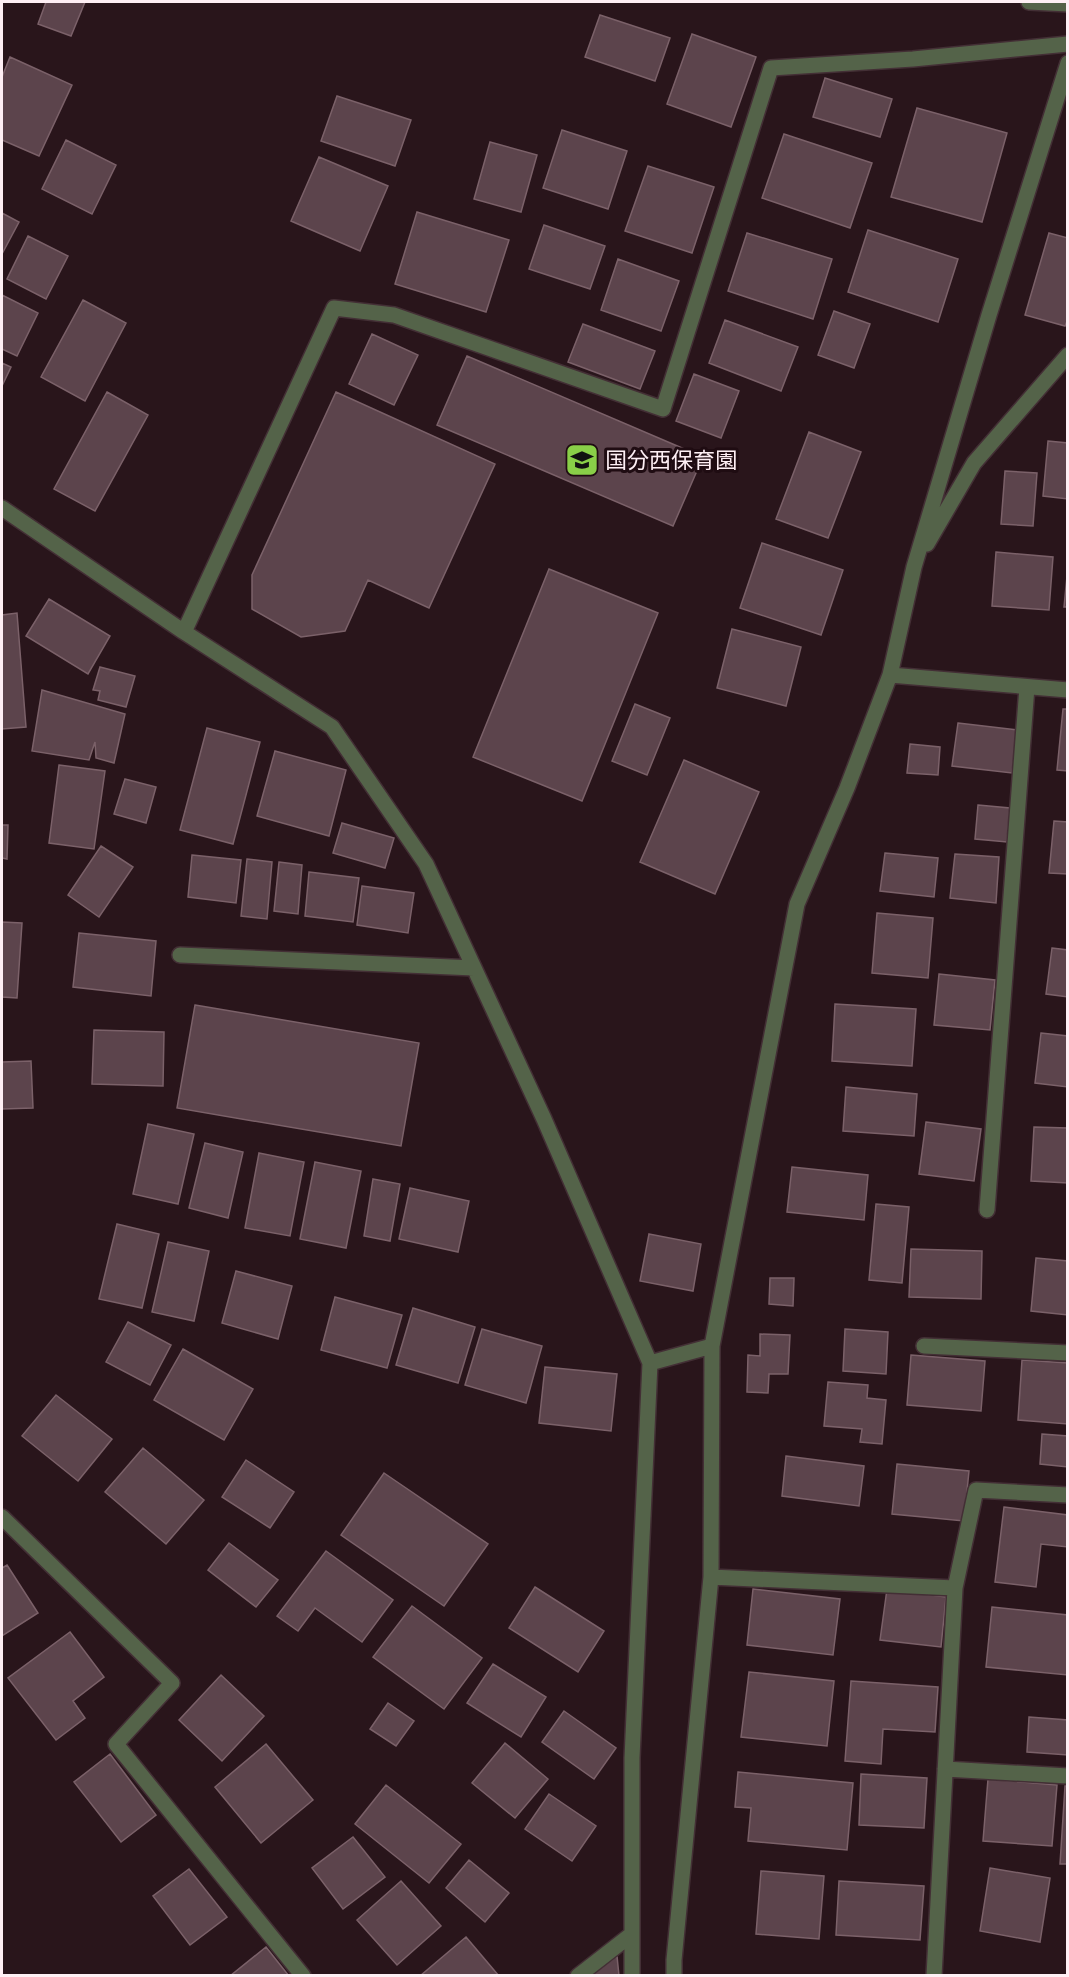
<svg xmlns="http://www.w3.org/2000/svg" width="1069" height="1977" font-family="Mulish,'Noto Sans JP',sans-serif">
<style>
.building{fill:#5c444c;stroke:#7b6169;stroke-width:1.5}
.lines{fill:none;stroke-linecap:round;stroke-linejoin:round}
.minor-casing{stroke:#432f35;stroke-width:18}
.minor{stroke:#546349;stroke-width:15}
.labels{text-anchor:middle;stroke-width:6;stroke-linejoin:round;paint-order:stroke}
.poi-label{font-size:22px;fill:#feeff4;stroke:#1f0c12;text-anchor:start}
</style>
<rect width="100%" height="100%" fill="#29151b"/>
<path class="building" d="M46 2H85L71 36 38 24Z
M600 15 670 38 655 81 585 57Z
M692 34 756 57 731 127 667 104Z
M10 57 72 85 39 156 2 140V77Z
M825 78 892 99 880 137 813 117Z
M337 96 411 120 395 166 321 141Z
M917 108 1007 133 982 222 891 197Z
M562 130 627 151 608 209 543 188Z
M784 134 872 163 850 228 762 198Z
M66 140 116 165 92 214 42 189Z
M490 142 537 155 521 212 474 199Z
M319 157 388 186 360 251 291 221Z
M648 166 714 187 692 253 625 231Z
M417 212 509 240 486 312 395 284Z
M2 213 19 222 2 254Z
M544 225 605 246 590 289 529 269Z
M868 230 958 259 938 322 848 292Z
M747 233 832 259 813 319 728 291Z
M1049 233 1068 238V319L1065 326 1025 315Z
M28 236 68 256 46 299 7 279Z
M618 259 679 281 661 331 601 310Z
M2 295 38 313 17 356 2 349Z
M83 300 126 323 85 401 41 377Z
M834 311 870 324 854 368 818 355Z
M725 320 798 347 781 391 709 363Z
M583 324 655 351 640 389 568 362Z
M372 334 418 355 394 405 349 384Z
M467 356 703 457 673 526 437 425Z
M2 363 11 367 2 386Z
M694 374 739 391 721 438 676 421Z
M107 392 148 415 95 511 54 489Z
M336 392 495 464 429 608 368 580 345 631 301 637 252 609V575Z
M809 432 861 452 828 538 776 519Z
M1048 441 1068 443V499L1043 496Z
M1005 471 1037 473 1033 526 1001 524Z
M762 543 843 570 821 635 740 608Z
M996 552 1053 557 1049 610 992 606Z
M1068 566V607H1064Z
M549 569 658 613 582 801 473 757Z
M49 599 110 636 88 674 26 636Z
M17 613 26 727 2 729V615Z
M732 629 801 647 786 706 717 688Z
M100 667 135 676 126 707 98 700 100 691 93 690Z
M42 690 125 714 114 763 96 758 95 742 89 760 32 751Z
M635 704 670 718 647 775 612 761Z
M1063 709H1068V771L1057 770Z
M958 723 1018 730 1012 773 952 766Z
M207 728 260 742 233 844 180 830Z
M910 744 940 747 938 775 907 773Z
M275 751 346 770 329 836 257 816Z
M684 760 759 792 715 894 640 862Z
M59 765 105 771 94 849 49 843Z
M125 779 156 787 146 823 114 814Z
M978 805 1010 808 1007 842 975 839Z
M1054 821 1068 822V874L1049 873Z
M342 823 394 838 385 868 333 853Z
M2 825H8L7 859 2 858Z
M101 846 133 867 99 917 68 895Z
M885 853 938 858 934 897 880 891Z
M955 854 999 857 996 903 950 898Z
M192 855 241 860 236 903 188 897Z
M247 859 272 862 267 919 241 916Z
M279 862 302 865 298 914 274 911Z
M309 872 359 878 353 922 305 916Z
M362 886 414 893 408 933 357 925Z
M877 913 933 918 928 978 872 973Z
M2 922 22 923 17 998 2 997Z
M79 933 156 941 151 996 73 987Z
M1052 948 1068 950V997L1046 994Z
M939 974 995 980 990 1030 934 1025Z
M835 1004 916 1009 912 1066 832 1061Z
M195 1005 419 1043 401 1146 177 1108Z
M94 1030 164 1032 163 1086 92 1084Z
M1041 1033 1068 1036V1087L1035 1083Z
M31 1061 33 1108 2 1109V1062Z
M846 1087 917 1094 914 1136 843 1131Z
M926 1122 981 1129 974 1181 919 1174Z
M148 1124 194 1134 178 1204 133 1194Z
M1034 1127 1068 1128V1183L1031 1181Z
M205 1143 243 1152 228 1218 189 1208Z
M259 1153 304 1162 290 1236 245 1228Z
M315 1162 361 1171 346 1248 300 1239Z
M792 1167 868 1175 864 1220 787 1212Z
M373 1179 400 1184 390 1241 364 1236Z
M410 1188 469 1201 458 1252 399 1239Z
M876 1204 909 1207 902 1283 869 1280Z
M117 1224 159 1234 142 1308 99 1299Z
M649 1234 701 1244 693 1291 640 1281Z
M168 1242 209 1251 194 1321 152 1312Z
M911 1249 982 1251 981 1299 909 1297Z
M1036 1258 1068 1261V1315L1031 1311Z
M236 1271 292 1286 278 1339 222 1323Z
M770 1278H794L793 1306 769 1304Z
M335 1297 402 1315 387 1368 321 1350Z
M413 1308 475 1327 458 1383 396 1365Z
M128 1322 171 1345 150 1385 106 1362Z
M482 1329 542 1346 526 1403 465 1385Z
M845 1329 888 1332 886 1374 843 1371Z
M760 1334 790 1335 788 1374H769L768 1393 747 1392 748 1355 760 1356Z
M183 1349 253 1389 224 1440 154 1400Z
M911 1355 985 1361 981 1411 907 1405Z
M1022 1360 1068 1363V1424L1018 1420Z
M545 1367 617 1374 611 1431 539 1423Z
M828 1382 868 1385 867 1398 886 1400 882 1444 860 1442 862 1429 824 1426Z
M56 1395 112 1439 78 1481 22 1436Z
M1042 1434 1068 1436V1467L1040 1464Z
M143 1448 204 1500 166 1544 105 1492Z
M786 1456 864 1466 859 1506 782 1496Z
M246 1460 294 1492 270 1528 222 1497Z
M897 1464 969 1471 964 1521 892 1514Z
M384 1473 488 1544 444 1606 341 1535Z
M1004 1507 1068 1515V1547L1041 1544 1036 1587 995 1582Z
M229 1543 278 1580 256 1607 208 1570Z
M326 1551 393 1600 362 1642 315 1608 298 1631 277 1616Z
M7 1565 38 1613 2 1636V1568Z
M535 1587 604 1631 578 1672 509 1628Z
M753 1589 840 1599 833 1655 747 1645Z
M887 1589 946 1597 941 1647 880 1640Z
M412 1606 482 1658 444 1709 373 1657Z
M992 1607 1068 1615V1675L986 1667Z
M70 1632 104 1677 73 1701 85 1718 56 1740 8 1678Z
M493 1664 546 1697 521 1737 467 1703Z
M749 1672 834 1681 827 1746 741 1737Z
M221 1675 264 1716 222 1761 179 1720Z
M851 1681 938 1687 935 1732 883 1729 881 1764 845 1761Z
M388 1703 414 1721 396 1746 370 1729Z
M564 1711 616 1748 594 1779 542 1742Z
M1029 1717 1068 1720V1755L1027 1752Z
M505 1743 548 1779 515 1818 472 1783Z
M266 1744 313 1800 261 1843 215 1787Z
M110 1754 156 1815 121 1842 74 1782Z
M738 1772 853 1783 847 1850 748 1841 751 1808 735 1807Z
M861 1774 927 1778 924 1828 859 1825Z
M988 1779 1057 1785 1052 1846 983 1841Z
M386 1785 461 1844 429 1883 355 1824Z
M1065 1786H1068V1864H1060Z
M549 1794 596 1826 572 1861 525 1829Z
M353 1837 385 1877 343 1909 312 1868Z
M469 1860 509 1893 485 1922 446 1888Z
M990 1868 1050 1878 1040 1942 980 1931Z
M189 1869 227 1917 190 1945 153 1896Z
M761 1871 824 1876 819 1939 756 1934Z
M401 1881 441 1926 397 1965 357 1920Z
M839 1881 924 1886 920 1940 836 1935Z
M466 1937 499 1976H420Z
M266 1947 289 1976H230Z
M617 1956 619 1976H591Z"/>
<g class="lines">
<defs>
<path id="minor" d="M1029 2 1068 4
M2 508 184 632 332 727 426 864 544 1119 650 1363 632 1758V1976
M927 544 974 463 1068 355
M184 632 334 308 394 315 663 409 771 68 913 59 1068 44
M890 675 1068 690
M180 955 474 968
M987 1210 1027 687
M924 1346 1068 1353
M650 1363 712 1346 797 904 847 788 890 675 914 567 989 315 1068 63
M2 1517 172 1683 116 1744 303 1976
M711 1577 955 1588 934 1976
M955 1588 976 1490 1068 1495
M945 1769 1068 1776
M578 1976 632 1934
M674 1976V1960L711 1577 712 1346"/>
</defs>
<use href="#minor" class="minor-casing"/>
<use href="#minor" class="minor"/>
</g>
<defs>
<symbol id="school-square" viewBox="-11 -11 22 22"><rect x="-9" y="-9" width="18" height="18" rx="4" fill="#89cf48" stroke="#1f0c12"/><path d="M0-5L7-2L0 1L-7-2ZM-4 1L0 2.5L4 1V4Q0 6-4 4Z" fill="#111"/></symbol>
</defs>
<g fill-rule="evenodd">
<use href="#school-square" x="563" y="441" width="38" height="38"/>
</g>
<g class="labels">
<g class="poi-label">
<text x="605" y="468">国分西保育園</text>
</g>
</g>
<rect width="1069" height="1977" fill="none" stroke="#feeff4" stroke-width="6"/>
</svg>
